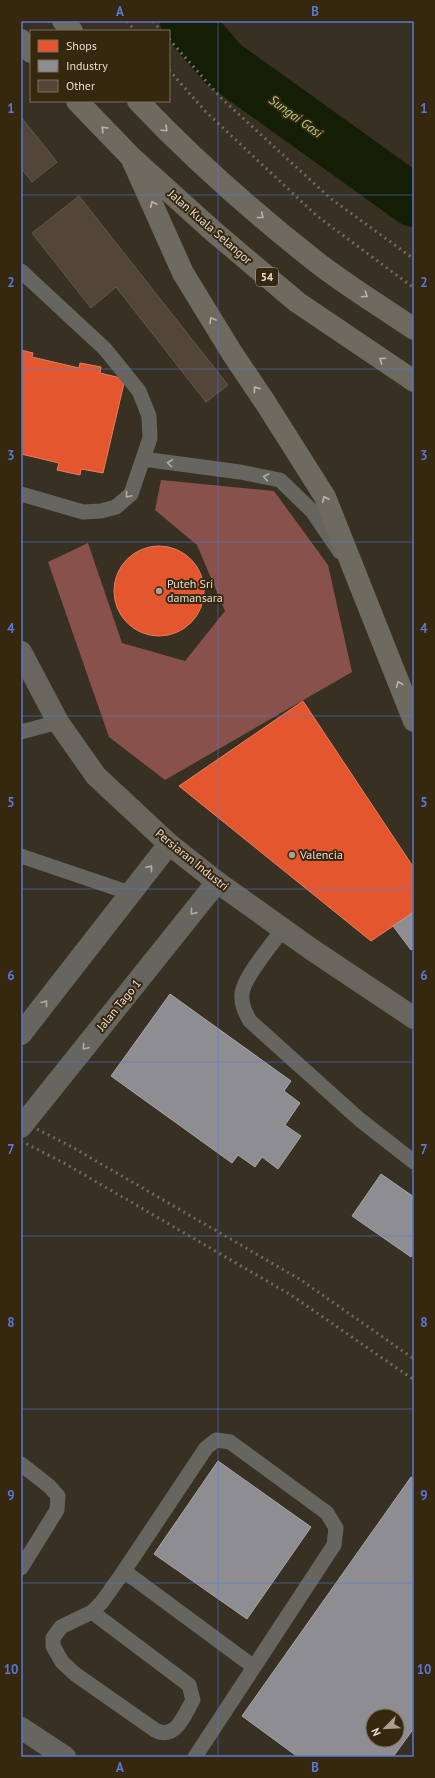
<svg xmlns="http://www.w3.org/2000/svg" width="435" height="1778" font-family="'PT Sans',sans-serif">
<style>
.forest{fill:#88514b}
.shops{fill:#e4572e;stroke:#e57f5e}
.industry{fill:#8d8d92;stroke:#a8a5a4;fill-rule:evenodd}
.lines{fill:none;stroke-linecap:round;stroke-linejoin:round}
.river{stroke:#141e05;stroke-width:52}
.building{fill:#534639;stroke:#615850}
.lane{stroke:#66655f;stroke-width:15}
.street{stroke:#66655f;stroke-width:22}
.secondary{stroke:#68665f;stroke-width:22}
.highway{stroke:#6e6a5f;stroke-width:22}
.rail{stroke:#6e6a63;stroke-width:3;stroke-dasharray:2 4;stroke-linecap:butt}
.oneway{stroke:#bcb4a7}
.oneway2{stroke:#b3aca2}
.grid{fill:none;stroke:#5979d5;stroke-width:1;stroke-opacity:0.55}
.poi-dot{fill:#a9a092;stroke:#36270f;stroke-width:1.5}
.labels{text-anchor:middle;stroke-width:4;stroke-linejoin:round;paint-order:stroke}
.shield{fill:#36270f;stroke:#b1a695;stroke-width:1}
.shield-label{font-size:11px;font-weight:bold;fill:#e6dcce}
.street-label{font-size:12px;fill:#e6dcce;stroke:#36270f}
.poi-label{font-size:12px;fill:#e6dcce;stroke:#36270f;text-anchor:start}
.water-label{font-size:13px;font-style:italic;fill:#aed483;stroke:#36270f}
.neatline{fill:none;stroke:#5979d5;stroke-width:1.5}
.grid-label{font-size:13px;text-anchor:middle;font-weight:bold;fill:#5979d5}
</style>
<rect width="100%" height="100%" fill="#383023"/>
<path class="forest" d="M161 480 274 491 328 565 352 672 165 780 109 737 48 562 88 543 122 643 185 661 225 611 197 545 155 510Z"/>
<path class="shops" d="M21 350 33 353 32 357 79 368 80 363 101 367 100 373 125 379 103 473 81 469 80 475 57 470 59 463 21 454Z
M114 591a45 45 0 1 1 90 0a45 45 0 1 1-90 0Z
M303 701 414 868V912L371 941 179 786Z"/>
<path class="industry" d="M414 912V948L411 950 393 926Z
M170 994 291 1081 284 1091 300 1103 285 1125 301 1136 278 1169 262 1157 255 1167 238 1155 232 1163 111 1076Z
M381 1174 414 1197V1252L411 1257 352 1216Z
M218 1461 311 1527 247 1619 154 1554Z
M411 1477 414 1479V1728L393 1757H298L242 1716ZM373 1716H397V1740H373Z"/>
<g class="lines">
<path class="river" d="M186 21 223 64 414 201"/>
</g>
<path class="building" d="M21 117 57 162 32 182 21 168Z
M79 196 228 385 206 402 116 287 91 308 32 233Z"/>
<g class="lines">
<path class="lane" d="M21 271 105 349 139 391 149 416 150 438 131 494 116 507 101 511 83 512 21 494
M143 459 240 472 280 480 312 511 340 552
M21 732 58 722
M21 856 130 893
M283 929C272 944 243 978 242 994 241 1004 245 1012 250 1021L359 1119 414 1162
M21 1464 49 1486 58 1496 57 1510 21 1568
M92 1612 189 1685 193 1700C184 1715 176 1741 155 1730L75 1674 62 1662 53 1646V1638L61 1627 92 1612 102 1602 124 1571
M195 1757 334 1545 336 1528 327 1513 230 1442 216 1440 206 1448 124 1571 254 1667"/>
<path class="street" d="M21 1034 169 844
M21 1127 217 882
M21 1728 65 1757"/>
<path class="secondary" d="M21 652 58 722 96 776 169 844 217 882 311 949 414 1018"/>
<path class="highway" d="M63 21 72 31
M21 40 31 52
M77 101 131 157 213 231 297 302 414 381
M138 101C194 160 255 214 319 264 349 287 382 307 414 329
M131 157 183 273 232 353 265 402 325 497 414 721"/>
<path class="rail" d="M127 21 135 31
M153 21 161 31
M169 39 221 98 330 198 414 259
M169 70 205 111 317 216 414 288
M21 1121 72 1147 301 1280 414 1359
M21 1141 64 1163 291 1295 414 1380"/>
</g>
<defs><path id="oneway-chevron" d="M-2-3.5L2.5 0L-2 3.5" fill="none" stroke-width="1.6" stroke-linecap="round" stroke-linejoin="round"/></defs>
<g class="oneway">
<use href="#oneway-chevron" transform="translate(104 129) rotate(-133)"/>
<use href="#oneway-chevron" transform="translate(165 129) rotate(43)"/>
<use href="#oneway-chevron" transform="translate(153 204) rotate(-114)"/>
<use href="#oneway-chevron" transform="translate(261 216) rotate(39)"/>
<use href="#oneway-chevron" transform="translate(365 295) rotate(34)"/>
<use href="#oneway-chevron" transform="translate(212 320) rotate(-121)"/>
<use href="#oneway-chevron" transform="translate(382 360) rotate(-146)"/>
<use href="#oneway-chevron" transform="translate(256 389) rotate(-125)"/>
<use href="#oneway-chevron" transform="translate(325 499) rotate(-115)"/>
<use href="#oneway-chevron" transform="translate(399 684) rotate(-112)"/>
</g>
<g class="oneway2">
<use href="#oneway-chevron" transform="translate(170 463) rotate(-173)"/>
<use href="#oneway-chevron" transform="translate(266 477) rotate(-168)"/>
<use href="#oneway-chevron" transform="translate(128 495) rotate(130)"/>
<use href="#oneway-chevron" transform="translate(150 868) rotate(-51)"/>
<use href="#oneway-chevron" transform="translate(193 912) rotate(129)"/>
<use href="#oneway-chevron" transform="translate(45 1003) rotate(-52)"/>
<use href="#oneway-chevron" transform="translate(85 1047) rotate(129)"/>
</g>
<path class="grid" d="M218 21V1757M21 195H414M21 369H414M21 542H414M21 716H414M21 889H414M21 1062H414M21 1236H414M21 1409H414M21 1583H414"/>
<g class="poi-dot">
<circle cx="159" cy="591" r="4"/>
<circle cx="292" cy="855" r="4"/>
</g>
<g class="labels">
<rect class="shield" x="256" y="268" width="22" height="18" rx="3"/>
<g class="shield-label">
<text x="267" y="281">54</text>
</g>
<g class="street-label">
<text transform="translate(210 227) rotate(41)" y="4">Jalan Kuala Selangor</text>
<text transform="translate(192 860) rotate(39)" y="4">Persiaran Industri</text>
<text transform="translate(119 1005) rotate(-51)" y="4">Jalan Tago 1</text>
</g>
<g class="poi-label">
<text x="167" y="588">Puteh Sri<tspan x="167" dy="14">damansara</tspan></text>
<text x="300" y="859">Valencia</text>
</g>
<g class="water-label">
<text transform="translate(296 116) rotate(36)" y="5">Sungai Gasi</text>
</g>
</g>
<rect width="435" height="1778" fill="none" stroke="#36270f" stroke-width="44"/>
<rect x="30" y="30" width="140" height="72" fill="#36270f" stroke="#7c6f5b"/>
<rect x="38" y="40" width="20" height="12" fill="#e4572e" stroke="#7c6f5b"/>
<text x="66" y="50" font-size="12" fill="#e6dcce">Shops</text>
<rect x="38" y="60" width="20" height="12" fill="#8d8d92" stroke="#7c6f5b"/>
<text x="66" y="70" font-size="12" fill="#e6dcce">Industry</text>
<rect x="38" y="80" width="20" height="12" fill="#534639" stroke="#7c6f5b"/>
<text x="66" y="90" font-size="12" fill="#e6dcce">Other</text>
<g transform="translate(385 1728) rotate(246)"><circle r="19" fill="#36270f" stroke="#7c6f5b"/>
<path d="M0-3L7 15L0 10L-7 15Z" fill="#a9a092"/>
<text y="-6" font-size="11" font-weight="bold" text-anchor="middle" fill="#e6dcce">N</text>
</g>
<rect x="22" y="22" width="391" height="1734" class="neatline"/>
<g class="grid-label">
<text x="120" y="16">A</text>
<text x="315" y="16">B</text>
<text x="11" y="113">1</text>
<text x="424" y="113">1</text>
<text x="11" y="287">2</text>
<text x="424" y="287">2</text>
<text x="11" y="460">3</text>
<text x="424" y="460">3</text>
<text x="11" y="633">4</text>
<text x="424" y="633">4</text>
<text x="11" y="807">5</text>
<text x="424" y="807">5</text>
<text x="11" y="980">6</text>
<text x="424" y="980">6</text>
<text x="11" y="1154">7</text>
<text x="424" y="1154">7</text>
<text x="11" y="1327">8</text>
<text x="424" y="1327">8</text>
<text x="11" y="1500">9</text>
<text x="424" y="1500">9</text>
<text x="11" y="1674">10</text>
<text x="424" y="1674">10</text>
<text x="120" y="1772">A</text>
<text x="315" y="1772">B</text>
</g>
</svg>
